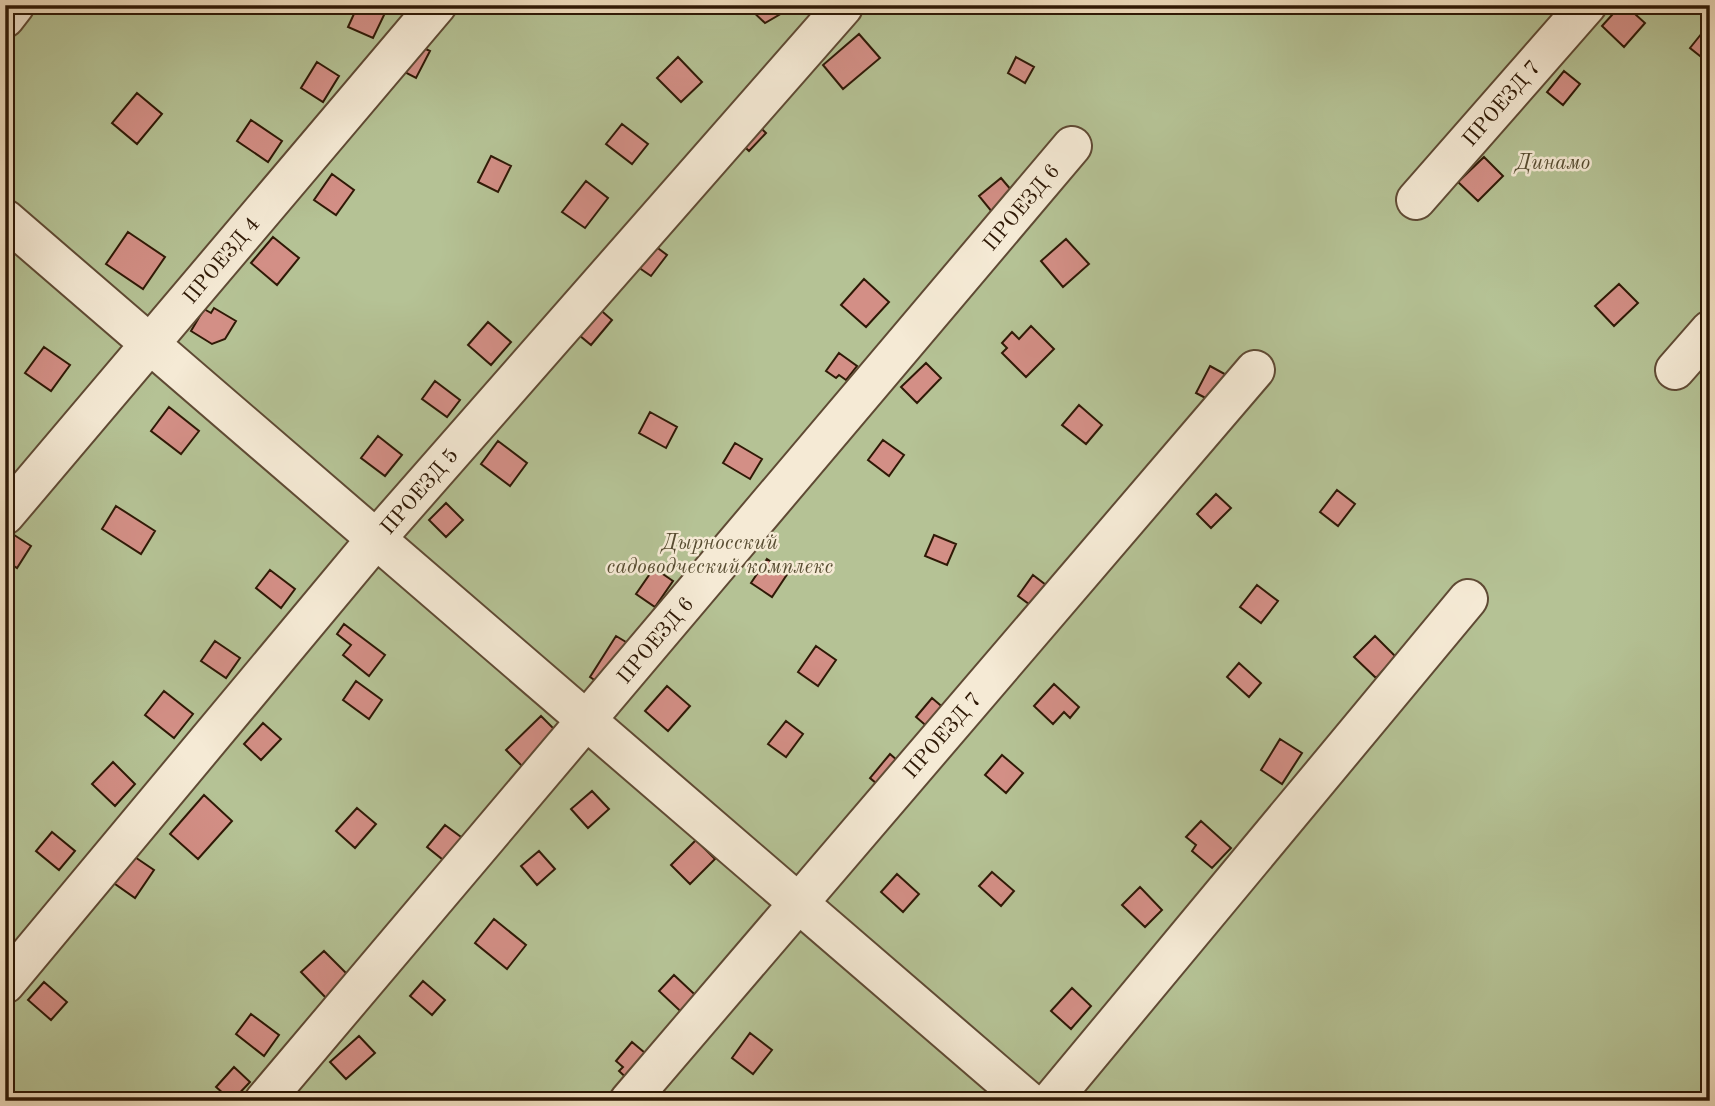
<svg xmlns="http://www.w3.org/2000/svg" width="1715" height="1106" font-family="'Old Standard TT',serif">
<style>
.green{fill:#b5c295;stroke:#726e4e;stroke-width:2}
.building{fill:#d38f86;stroke:#2f1906;stroke-width:2}
.lines{fill:none;stroke-linecap:round;stroke-linejoin:round}
.minor-casing{stroke:#5f4a34;stroke-width:42}
.minor{stroke:#f5ead5;stroke-width:38}
.labels{text-anchor:middle;stroke-width:5;stroke-linejoin:round;paint-order:stroke}
.street-label{font-size:21px;fill:#2f1906;stroke:#f5ead5}
.park-label{font-size:21px;font-style:italic;fill:#574c31;stroke:#f5ead5}
</style>
<rect width="100%" height="100%" fill="#f0debf"/>
<filter id="stains"><feTurbulence type="fractalNoise" baseFrequency=".00286" numOctaves="4"/><feColorMatrix values="0 0 0 0 .2 0 0 0 0 .09 0 0 0 0 .02 0 0 0 .5 -.17"/></filter>
<radialGradient id="worn" r=".72"><stop offset=".6" stop-color="#630" stop-opacity="0"/><stop offset="1" stop-color="#630" stop-opacity=".3"/></radialGradient>
<path class="green" d="M5 5H1710V1101H5Z"/>
<path class="building" d="M358 5H368L385 13 373 38 348 27Z
M754 5H796L765 23 749 8Z
M1621 5H1625L1645 23 1624 47 1602 26Z
M1710 23V64L1690 48Z
M859 34 880 58 843 89 823 65Z
M415 44 430 51 416 78 393 66Z
M678 57 702 82 681 102 657 78Z
M1016 57 1034 67 1025 83 1008 73Z
M317 62 339 76 323 102 301 88Z
M1564 71 1580 84 1563 105 1547 92Z
M137 93 162 114 137 144 112 123Z
M746 114 766 133 749 151 729 132Z
M251 120 282 141 268 162 237 141Z
M622 124 648 144 632 164 606 144Z
M491 156 511 166 498 192 478 182Z
M1484 157 1503 176 1478 201 1458 182Z
M332 174 354 190 336 215 314 200Z
M1001 178 1023 204 1001 223 979 196Z
M586 181 608 198 585 228 562 212Z
M128 232 165 257 143 289 106 264Z
M273 237 299 258 277 285 251 263Z
M643 237 667 255 651 276 638 267Z
M1066 239 1089 264 1063 287 1041 261Z
M864 279 889 302 866 327 841 305Z
M1619 284 1638 303 1614 326 1595 306Z
M588 299 612 320 591 345 567 325Z
M214 308 236 321 225 339 212 344 191 331 204 309 211 313Z
M488 322 511 342 491 365 468 345Z
M1031 326 1054 349 1026 377 1002 353 1007 348 1002 343 1012 332 1019 339Z
M44 347 70 365 51 391 25 373Z
M839 353 857 366 846 380 839 375 836 378 826 371Z
M926 363 941 378 917 403 901 387Z
M1210 366 1243 384 1215 403 1196 393Z
M435 381 460 400 447 417 422 399Z
M1079 405 1102 425 1086 444 1062 425Z
M169 407 199 431 181 454 151 431Z
M650 412 677 427 666 448 639 433Z
M378 436 402 455 385 476 361 458Z
M883 440 904 455 889 476 868 460Z
M498 441 527 463 510 486 481 464Z
M735 443 762 459 750 479 723 463Z
M1337 490 1355 504 1338 526 1320 512Z
M1216 494 1231 508 1211 528 1197 514Z
M446 503 463 520 446 537 429 520Z
M116 506 155 531 141 554 102 529Z
M5 529 31 546 17 568 5 560Z
M934 535 956 544 947 565 925 556Z
M767 559 788 573 772 597 751 583Z
M654 568 673 581 655 607 636 594Z
M270 570 295 589 281 608 256 588Z
M1033 575 1059 595 1044 615 1018 596Z
M1257 585 1278 601 1261 623 1240 607Z
M344 624 385 655 369 676 343 655 351 645 337 634Z
M616 636 641 651 614 693 590 677Z
M1375 636 1396 657 1376 678 1354 657Z
M215 641 240 658 226 678 201 661Z
M816 646 836 660 818 686 798 672Z
M1239 663 1261 683 1249 697 1227 677Z
M356 681 382 700 369 719 343 700Z
M1054 684 1079 707 1070 718 1064 712 1053 724 1034 706Z
M667 686 690 706 668 731 645 711Z
M164 691 193 714 174 738 145 715Z
M932 698 953 716 937 735 916 717Z
M541 716 566 741 524 768 506 750Z
M786 721 803 734 786 757 768 744Z
M263 723 281 739 261 760 244 744Z
M1280 739 1302 753 1282 784 1261 770Z
M890 754 914 775 895 799 870 778Z
M1002 755 1023 773 1006 793 985 775Z
M113 762 135 784 115 806 92 784Z
M592 791 609 809 588 828 571 809Z
M204 795 232 821 198 859 170 834Z
M357 808 376 824 355 848 336 831Z
M1201 821 1231 848 1212 868 1192 851 1196 845 1186 837Z
M445 825 465 840 447 863 427 847Z
M52 832 75 851 59 870 36 851Z
M696 840 715 859 690 884 671 865Z
M126 851 154 870 135 898 108 879Z
M539 851 555 869 537 885 521 866Z
M992 872 1014 891 1001 906 979 886Z
M897 874 919 894 903 912 881 892Z
M1140 887 1162 910 1145 927 1122 905Z
M494 919 526 945 507 969 475 943Z
M324 951 351 978 328 1000 301 972Z
M674 975 707 1006 692 1022 659 991Z
M423 981 445 1000 432 1015 410 996Z
M44 982 67 1002 51 1020 28 1000Z
M1072 988 1091 1006 1071 1029 1051 1011Z
M251 1014 279 1035 264 1056 236 1034Z
M750 1033 772 1050 753 1074 732 1058Z
M359 1036 375 1053 346 1079 330 1062Z
M632 1042 664 1069 632 1083 619 1071 623 1067 616 1061Z
M234 1067 250 1082 232 1101 216 1087Z"/>
<g class="lines">
<defs>
<path id="minor" d="M5 18 15 5
M1416 200 1587 5
M5 219 1028 1101
M1675 370 1710 330
M5 515 437 5
M5 984 376 539 843 7
M264 1101 1072 146
M629 1101 1255 370
M1051 1101 1468 599"/>
</defs>
<use href="#minor" class="minor-casing"/>
<use href="#minor" class="minor"/>
</g>
<g class="labels">
<g class="street-label">
<text transform="translate(1501 103) rotate(-49)" y="7">ПРОЕЗД 7</text>
<text transform="translate(1021 207) rotate(-50)" y="7">ПРОЕЗД 6</text>
<text transform="translate(221 260) rotate(-50)" y="7">ПРОЕЗД 4</text>
<text transform="translate(419 491) rotate(-49)" y="7">ПРОЕЗД 5</text>
<text transform="translate(655 640) rotate(-50)" y="7">ПРОЕЗД 6</text>
<text transform="translate(942 735) rotate(-49)" y="7">ПРОЕЗД 7</text>
</g>
<g class="park-label">
<text x="1553" y="169">Динамо</text>
<text x="720" y="549">Дырносский<tspan x="720" dy="24">садоводческий комплекс</tspan></text>
</g>
</g>
<rect width="1715" height="1106" fill="none" stroke="#f0debf" stroke-width="28"/>
<rect x="7" y="7" width="1701" height="1092" fill="none" stroke="#2f1906" stroke-width="3.5"/>
<rect x="14" y="14" width="1687" height="1078" fill="none" stroke="#2f1906" stroke-width="2"/>
<rect width="100%" height="100%" filter="url(#stains)"/>
<rect width="100%" height="100%" fill="url(#worn)"/>
</svg>
